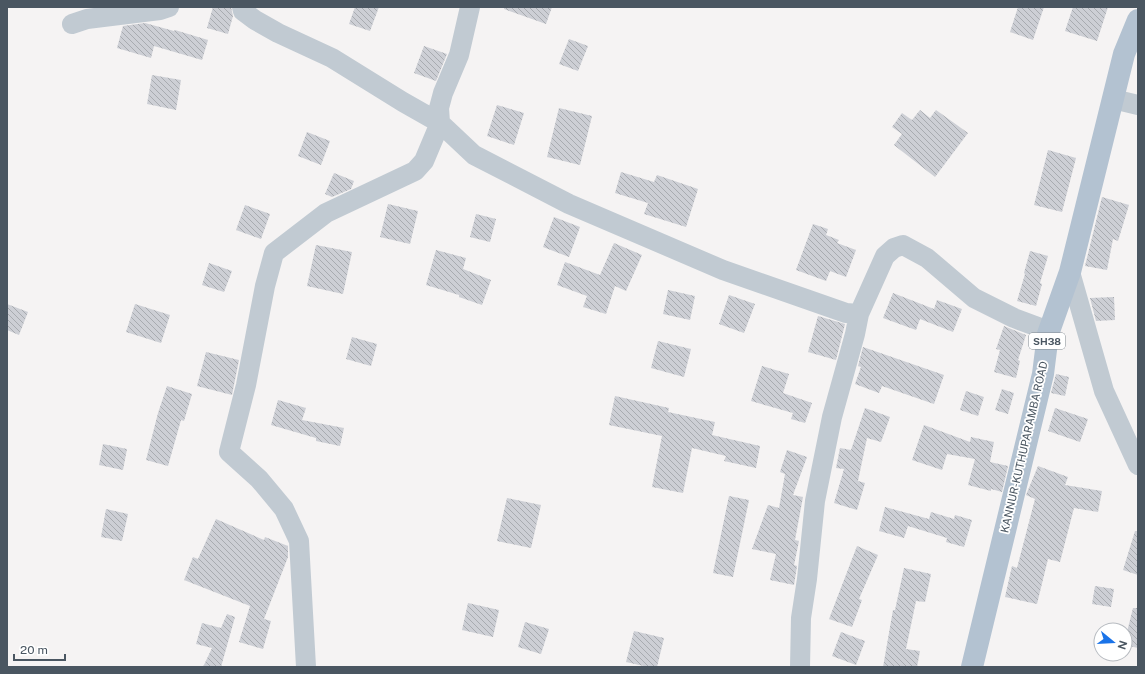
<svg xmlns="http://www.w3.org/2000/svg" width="1145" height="674" font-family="'Public Sans',sans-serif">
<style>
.building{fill:url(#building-back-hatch)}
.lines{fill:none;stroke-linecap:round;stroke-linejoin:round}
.minor{stroke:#c1cad2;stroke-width:20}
.primary{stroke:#b3c2d1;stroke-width:22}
.labels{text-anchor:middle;stroke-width:3.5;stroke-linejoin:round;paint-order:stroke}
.shield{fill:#fff;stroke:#808990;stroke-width:1}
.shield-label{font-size:10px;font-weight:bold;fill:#4a5661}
.street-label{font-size:11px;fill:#4a5661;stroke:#fff}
</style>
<defs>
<pattern id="building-back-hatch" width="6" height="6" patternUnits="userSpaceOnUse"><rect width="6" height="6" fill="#cdcfd5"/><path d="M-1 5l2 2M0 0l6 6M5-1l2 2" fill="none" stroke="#a8abb0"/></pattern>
</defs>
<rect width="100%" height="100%" fill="#f5f3f3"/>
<path class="building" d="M213 7H231L233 16 228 34 207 28Z
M355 7H379L370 31 349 24Z
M504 7H552L546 24 504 9Z
M1018 7H1044L1033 40 1010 32Z
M1073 7H1108L1097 41 1065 31Z
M145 23 174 31 175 30 208 40 202 60 154 46 151 58 117 48 123 26Z
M569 39 588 46 578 71 559 64Z
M424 46 447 54 436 81 414 73Z
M152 75 181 80 176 110 147 104Z
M497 105 524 113 514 145 487 136Z
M559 108 592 116 580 165 547 157Z
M920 110 930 118 936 110 968 133 935 177 894 145 902 134 892 127 902 113 912 120Z
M307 132 330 141 321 165 298 156Z
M1048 150 1076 158 1062 212 1034 205Z
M621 172 654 182 657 175 698 189 686 227 644 214 648 203 615 193Z
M334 173 354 181 351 189 332 197 325 194Z
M1102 197 1129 205 1118 241 1113 239 1107 270 1085 266Z
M388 204 418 211 410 244 380 237Z
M245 205 270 214 261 239 236 230Z
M476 214 496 219 490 242 470 237Z
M554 217 580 227 569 257 543 247Z
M813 224 828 229 826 235 839 240 837 243 856 250 846 277 830 271 826 281 796 270Z
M614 243 642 255 626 291 615 286 606 314 583 307 587 296 557 285 565 262 600 275Z
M316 245 352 252 343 294 307 286Z
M436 250 466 258 463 269 491 280 482 305 459 297V295L426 285Z
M1030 251 1048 256 1040 283 1042 284 1036 306 1017 301 1025 274 1024 273Z
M209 263 232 271 224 292 202 285Z
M668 290 695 296 690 320 663 314Z
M893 293 934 309 937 300 962 309 953 332 920 319 916 330 883 318Z
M729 295 755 304 744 333 719 324Z
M1114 297 1115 320 1096 321 1090 298Z
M7 304 28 312 19 335 7 330Z
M135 304 170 315 161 343 126 332Z
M818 316 845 324 836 360 808 352Z
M1004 326 1026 335 1018 360 1020 361 1016 378 994 372 1000 350 996 349Z
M352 337 377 344 371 366 346 359Z
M658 341 691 349 684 377 651 368Z
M863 347 944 375 934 404 882 386 879 393 855 384 861 367 858 366Z
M206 352 239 360 232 395 197 386Z
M762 366 789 374 783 393 812 403 805 423 791 419 793 413 751 401Z
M1056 374 1069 377 1065 396 1051 393Z
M167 386 192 394 184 421 181 420 168 466 146 460 158 413Z
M1002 389 1014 393 1008 414 995 410Z
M966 391 984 397 978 416 960 410Z
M615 396 669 408 668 412 715 422 712 435 760 446 756 468 724 461 726 456 692 448 683 493 652 487 662 436 609 425Z
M278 400 306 408 302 420 344 428 340 446 316 441V438L271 425Z
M865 408 890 417 881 442 867 438 858 481 865 483 857 510 834 503 844 469 836 468 840 448 851 450Z
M1055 408 1088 419 1080 442 1048 431Z
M924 425 970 442 971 437 994 442 990 462 1008 466 1002 492 991 489V491L968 485 975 459 947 454 942 470 912 460Z
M103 444 127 449 123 470 99 465Z
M787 450 807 457 793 495 803 497 795 540 799 541 794 565 797 566 794 585 770 580 776 554 752 549 768 505 779 508 785 474 780 472Z
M1038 466 1068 477 1065 485 1102 491 1098 512 1074 508 1060 562 1048 559 1037 604 1005 597 1012 566 1017 568 1035 499 1026 495Z
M729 496 749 500 733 577 713 573Z
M507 498 541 505 531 548 497 541Z
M885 507 929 519 931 512 954 519 955 515 972 520 964 547 946 542 947 538 908 526 904 538 879 531Z
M106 509 128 514 122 541 101 537Z
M216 519 264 540 265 537 288 546V557L264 619 271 621 263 649 239 642 250 606 184 580 193 557 198 559Z
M1135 531H1138V575L1123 570Z
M857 546 878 555 859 599 862 600 852 627 829 619Z
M904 568 931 574 925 602 916 601 906 649 920 651 917 667H883L893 610H895Z
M1095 586 1114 589 1111 607 1092 604Z
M468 603 499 610 493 637 462 630Z
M1133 608H1138V648L1125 645V640Z
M227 614 235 617 221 667H203L212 648 196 644 202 623 221 628Z
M525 622 549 629 541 654 518 647Z
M634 631 664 638 657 667H648L626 662Z
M841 632 865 641 856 665 832 656Z"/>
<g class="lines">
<path class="minor" d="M242 7 243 11 255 20 278 33 332 58 403 102 440 123 474 155 569 204 723 270 846 313 859 314 885 256 894 248 903 245 927 258 974 298 1014 318 1049 331
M72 24 87 19 160 10 169 7
M1113 99 1138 105
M1070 272 1104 391 1138 465
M306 667 299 541 284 509 259 479 229 452 246 385 265 286 274 253 326 213 415 171 424 161 440 123 439 108 443 93 459 55 470 7
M800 667 801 618 807 579 815 501 832 417 855 334 859 314"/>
<path class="primary" d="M972 667 1043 374 1048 334 1070 272 1124 54 1138 20"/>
</g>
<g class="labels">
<rect class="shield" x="1029" y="333" width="36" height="16" rx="3"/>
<g class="shield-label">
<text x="1047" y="345">SH38</text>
</g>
<g class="street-label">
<text transform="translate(1024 447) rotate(-77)" y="4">KANNUR-KUTHUPARAMBA ROAD</text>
</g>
</g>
<rect width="1145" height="674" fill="none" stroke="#4a5661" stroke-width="16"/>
<g transform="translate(1113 642) rotate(108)"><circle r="19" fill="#ffffff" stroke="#b7bbc0"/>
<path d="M0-3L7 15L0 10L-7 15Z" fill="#1a73e8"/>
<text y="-6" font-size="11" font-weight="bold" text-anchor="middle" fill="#4a5661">N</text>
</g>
<path d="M14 654v6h51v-6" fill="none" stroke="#4a5661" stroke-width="2"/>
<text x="20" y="654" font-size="12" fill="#4a5661" stroke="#ffffff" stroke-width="3" paint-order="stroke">20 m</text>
</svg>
